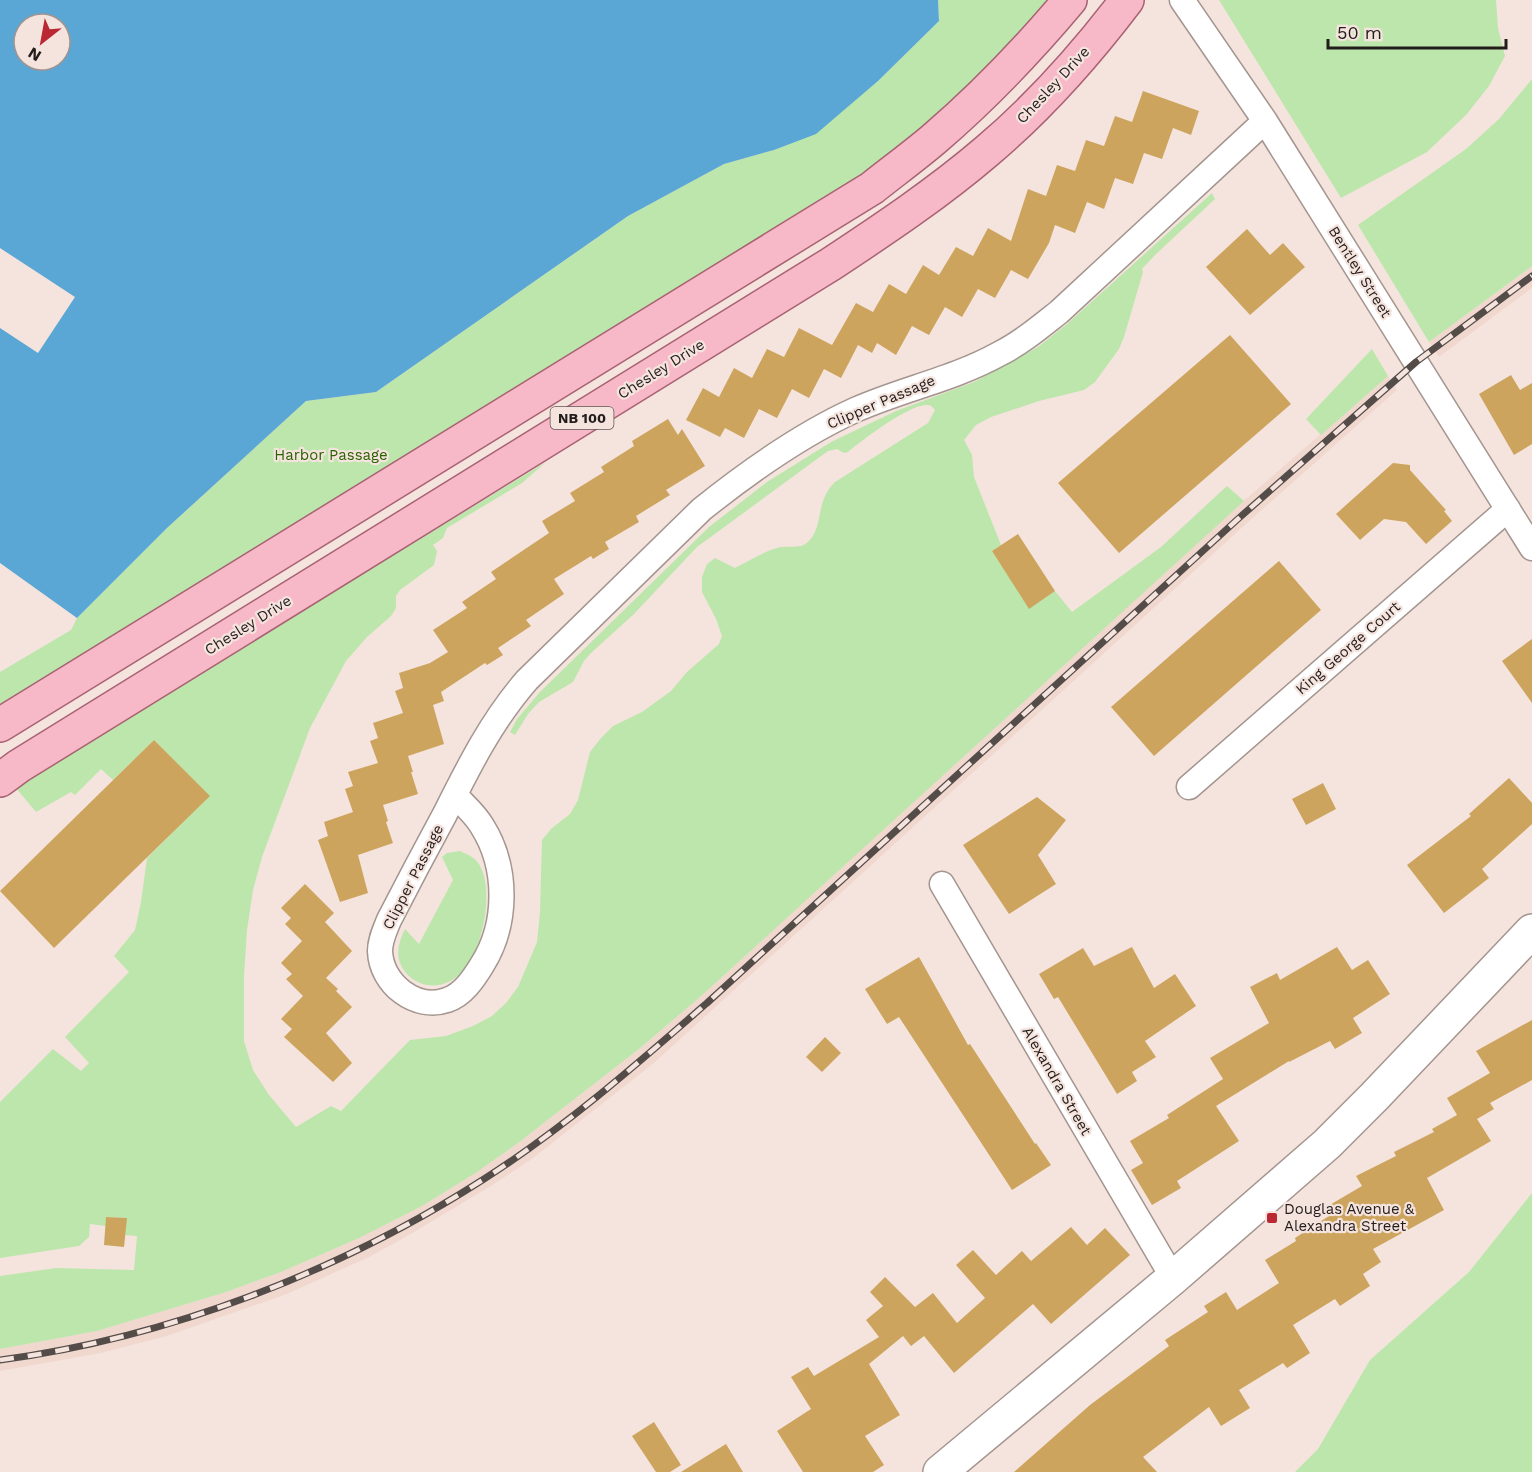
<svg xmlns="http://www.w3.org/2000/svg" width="1532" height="1472" font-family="'Work Sans',sans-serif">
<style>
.built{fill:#f1d8cf}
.green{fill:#bce6ab}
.water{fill:#5aa6d4;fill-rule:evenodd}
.pier{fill:#f5e4de}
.building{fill:#cda45d}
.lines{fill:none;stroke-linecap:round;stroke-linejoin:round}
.street-casing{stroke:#a4958f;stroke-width:27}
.secondary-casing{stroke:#a4958f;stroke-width:36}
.primary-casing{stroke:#a96273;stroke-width:36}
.street{stroke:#fff;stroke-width:24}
.secondary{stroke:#fff;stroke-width:33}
.primary{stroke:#f7b8c8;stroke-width:33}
.rail-casing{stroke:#544c49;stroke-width:7}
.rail{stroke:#f5e4de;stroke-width:4.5;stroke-dasharray:14;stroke-linecap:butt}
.poi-dot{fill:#b92833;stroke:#f5e4de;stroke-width:2}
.labels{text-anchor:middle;stroke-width:4.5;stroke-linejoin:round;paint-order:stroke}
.shield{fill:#f5e4de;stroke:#615855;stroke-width:1.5}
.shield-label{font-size:14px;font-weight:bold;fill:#221c1a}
.street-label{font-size:15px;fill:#221c1a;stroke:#f5e4de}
.park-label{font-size:15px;fill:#2a6101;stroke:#f5e4de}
.poi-label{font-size:15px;fill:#221c1a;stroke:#f5e4de;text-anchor:start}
</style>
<rect width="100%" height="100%" fill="#f5e4de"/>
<path class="built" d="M1532 266V288L1439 357 1429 342Z
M1388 376 1397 390 1246 524 654 1063 532 1159 491 1186 404 1238 369 1257 287 1294 167 1336 101 1353 0 1371V1349L97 1331 223 1293 281 1272 359 1238 421 1206 477 1172 518 1143 639 1049 700 997 1232 511Z"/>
<path class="green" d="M938 0H1070L934 139 0 725V672L71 630 77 618 167 528 306 401 376 392 628 216 724 164 774 150 816 133 878 81 939 21Z
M1219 0H1496L1498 28 1505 56 1489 86 1466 115 1427 152 1341 198Z
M1532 79V266L1429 342 1358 225 1466 149 1499 119Z
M1212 193 1215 199 1155 255 1142 269 1143 272 1124 337 1119 349 1095 382 1084 390 1039 401 991 417 976 425 964 440 972 455 974 477 1001 545 992 551 1029 608 1055 591 1072 612 1161 547 1227 486 1244 501 700 997 639 1049 518 1143 477 1172 422 1206 359 1238 281 1272 223 1293 97 1331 0 1349V1276L56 1268 134 1270 137 1236 125 1235 126 1218 107 1217 106 1226 90 1224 89 1237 79 1246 0 1258V1102L53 1049 81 1071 89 1063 65 1037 129 972 114 956 135 930 141 902 147 858 209 796 154 740 113 780 101 769 75 795 71 792 36 812 15 787 546 462 522 483 447 528 443 538 433 545 437 551 434 565 400 590 396 596V608L391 616 367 637 346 661 310 728 262 857 253 890 247 930 244 976V1041L253 1070 269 1095 296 1127 331 1106 341 1111 410 1040 446 1036 473 1026 492 1016 506 1003 518 987 537 942 540 912 542 840 551 829 570 814 578 800 590 752 601 738 613 726 642 712 671 691 687 672 719 644 722 636 716 619 702 592V577L707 564 715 558 735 568C747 562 770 548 782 547 792 546 801 549 809 541 824 525 815 501 835 482L928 423 935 410C932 407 932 405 927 405 910 404 862 440 848 452L844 453 837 449 828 451 697 547 634 614 591 653 584 661 573 682 539 702 528 714 515 735 510 732 517 719 540 692 709 527 767 482 831 442 896 411 974 382 1038 347 1067 324Z
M1372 349 1388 376 1321 435 1306 419Z
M460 851C469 855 477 858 481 868 497 900 477 993 428 985 419 984 411 979 405 972 394 957 398 943 405 929L419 944 453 880 442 857 447 853Z
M1532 1193V1472H1295L1318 1449 1370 1360 1469 1272Z"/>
<path class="water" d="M0 0H938L939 21 878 81 816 134 774 150 724 164 628 216 376 392 306 401 167 528 77 618 0 563ZM24 24H60V60H24Z"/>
<path class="pier" d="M0 248 75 297 38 353 0 328Z"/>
<path class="building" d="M1143 91 1199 111 1191 135 1173 128 1162 159 1144 153 1133 184 1115 178 1104 209 1087 202 1075 233 1055 225 1049 243 1028 279 1011 270 995 298 978 289 962 317 945 307 929 335 912 326 896 355 877 343 872 353 858 345 841 378 824 369 809 398 792 389 777 418 759 409 744 438 725 428 720 437 686 420 703 388 719 397 734 368 752 378 767 349 784 357 799 328 832 345 856 303 873 312 889 284 906 294 923 265 939 275 956 247 973 256 988 228 1011 241 1028 189 1046 196 1057 165 1075 171 1086 140 1104 146 1115 116 1132 122Z
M1247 229 1270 255 1283 243 1305 267 1250 315 1206 267Z
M1230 335 1291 404 1119 553 1058 483Z
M1511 375 1520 390 1532 383V444L1514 455 1479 394Z
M668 419 678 435 682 429 705 466 666 490 670 495 636 516 639 522 605 542 609 549 593 559 591 556 554 579 564 594 526 620 531 626 498 648 503 655 487 665 485 663 441 692 444 701 433 705 444 744 408 756 413 772H411L418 794 383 805 388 821 386 822 393 843 358 855 368 893 340 902 318 840 328 836 324 822 353 812 345 789 353 786 348 772 378 763 370 741 378 738 373 723 403 713 395 691 403 688 399 673 430 663 448 652 433 630 467 608 462 602 496 579 491 572 549 533 542 521 575 501 570 493 604 472 601 467 634 446 632 441Z
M1393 463 1410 465V470L1446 510 1444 511 1452 521 1426 544 1406 522 1384 519 1360 540 1336 514Z
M1018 534 1055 591 1029 609 992 551Z
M1279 561 1321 610 1154 756 1111 707Z
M1532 639V703L1502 661Z
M154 740 210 796 54 948 0 891Z
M1509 778 1532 803V824L1482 869 1489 878 1444 913 1407 865 1471 816 1469 814Z
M1323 783 1336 809 1306 825 1292 799Z
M1037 797 1066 820 1038 855 1056 884 1009 914 963 845Z
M305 884 334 913 325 922 352 951 326 978 338 989 336 991 352 1007 326 1033 352 1063 333 1082 284 1037 292 1029 281 1019 303 996 286 979 292 974 281 963 302 941 285 924 291 918 281 908Z
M1132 947 1154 988 1175 974 1196 1006 1145 1041 1156 1057 1132 1072 1137 1081 1117 1094 1058 997 1054 999 1039 974 1083 948 1094 966Z
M1337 947 1352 970 1368 960 1390 994 1353 1018 1362 1033 1335 1049 1330 1041 1289 1062V1061L1216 1106 1239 1141 1177 1181 1181 1188 1152 1205 1131 1170 1143 1163 1130 1141 1169 1118 1167 1115 1223 1079 1210 1058 1269 1023 1250 987 1277 973 1280 980Z
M919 957 968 1045 970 1044 1035 1144 1036 1143 1051 1165 1012 1190 899 1017 887 1024 865 989Z
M1532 1020V1080L1490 1103 1494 1109 1477 1119 1491 1141 1427 1178 1444 1210 1373 1249 1381 1262 1363 1274 1370 1286 1340 1306 1335 1299 1293 1325 1310 1353 1287 1368 1283 1363 1239 1390 1250 1408 1221 1426 1209 1407 1143 1457 1157 1472H1014L1090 1405 1169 1346 1165 1340 1208 1312 1204 1306 1226 1292 1237 1310 1279 1283 1265 1260 1296 1241 1295 1238 1332 1214 1328 1206 1362 1186 1356 1176 1396 1156 1394 1152 1434 1132 1432 1129 1457 1115 1447 1098 1490 1073 1476 1051Z
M825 1037 841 1053 822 1072 806 1057Z
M106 1217 127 1218 124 1247 104 1245Z
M1071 1227 1087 1245 1105 1228 1130 1255 1051 1324 1033 1304 954 1373 924 1336 911 1346 903 1336 869 1364 900 1415 865 1436 884 1465 873 1472H803L777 1431 811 1409 791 1377 808 1367 814 1376 879 1337 866 1320 883 1306 870 1292 885 1277 915 1307 933 1293 957 1323 985 1298 956 1265 973 1250 996 1275 1022 1251 1031 1261Z
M654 1422 681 1465 670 1472H656L632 1436Z
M726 1444 743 1472H681Z"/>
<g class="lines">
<defs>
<path id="street" d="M1182 0 1265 121 1532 548
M1189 787 1508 509
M455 795C464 805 475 814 482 826 508 867 508 924 482 965 474 978 463 995 447 1000 416 1011 381 984 380 951 380 940 385 930 389 920 407 885 426 849 445 814 469 766 492 720 527 680L702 509C747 473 802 434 855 410 902 389 954 379 999 354 1021 343 1040 327 1059 312L1265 121
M942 884 1173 1278"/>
<path id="secondary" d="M940 1472 1173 1278 1327 1144 1374 1097 1532 931"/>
<path id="primary" d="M0 725 872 188C892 172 914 156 934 139 983 97 1028 50 1070 0
M0 780 19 766 831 264C884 229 938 193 987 151 1039 107 1086 54 1127 0"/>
</defs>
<use href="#street" class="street-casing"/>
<use href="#secondary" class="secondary-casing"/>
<use href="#primary" class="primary-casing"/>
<use href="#street" class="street"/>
<use href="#secondary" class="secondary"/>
<use href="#primary" class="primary"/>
<defs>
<path id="rail" d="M0 1360C168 1338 341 1271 484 1179 564 1128 636 1065 707 1003L1239 518 1416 362 1532 276"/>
</defs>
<use href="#rail" class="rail-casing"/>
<use href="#rail" class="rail"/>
</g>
<rect class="poi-dot" x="1266" y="1212" width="12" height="12" rx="3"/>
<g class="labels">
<rect class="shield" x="550.5" y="407" width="63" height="22" rx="4.5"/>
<g class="shield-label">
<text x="582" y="423">NB 100</text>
</g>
<g class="street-label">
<text transform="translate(1053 85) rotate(-47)" y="5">Chesley Drive</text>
<text transform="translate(1360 272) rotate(58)" y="5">Bentley Street</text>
<text transform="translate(661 369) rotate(-32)" y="5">Chesley Drive</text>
<text transform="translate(881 402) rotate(-23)" y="5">Clipper Passage</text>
<text transform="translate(248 625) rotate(-32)" y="5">Chesley Drive</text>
<text transform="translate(1348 648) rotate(-41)" y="5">King George Court</text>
<text transform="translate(413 877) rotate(-63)" y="5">Clipper Passage</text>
<text transform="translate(1057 1081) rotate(60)" y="5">Alexandra Street</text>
</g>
<g class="park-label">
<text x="331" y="460">Harbor Passage</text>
</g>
<g class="poi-label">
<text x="1284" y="1214">Douglas Avenue &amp;<tspan x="1284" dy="17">Alexandra Street</tspan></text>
</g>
</g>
<g transform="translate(42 42) rotate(211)"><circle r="28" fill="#f5e4de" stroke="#a19490" stroke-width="1.5"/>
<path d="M0-4.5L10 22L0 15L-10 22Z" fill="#b92833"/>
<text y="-9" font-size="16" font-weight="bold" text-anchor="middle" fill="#221c1a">N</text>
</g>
<path d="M1328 39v9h178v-9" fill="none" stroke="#221c1a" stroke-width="3"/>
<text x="1337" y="39" font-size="18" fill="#221c1a" stroke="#f5e4de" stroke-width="4.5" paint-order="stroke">50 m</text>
</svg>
